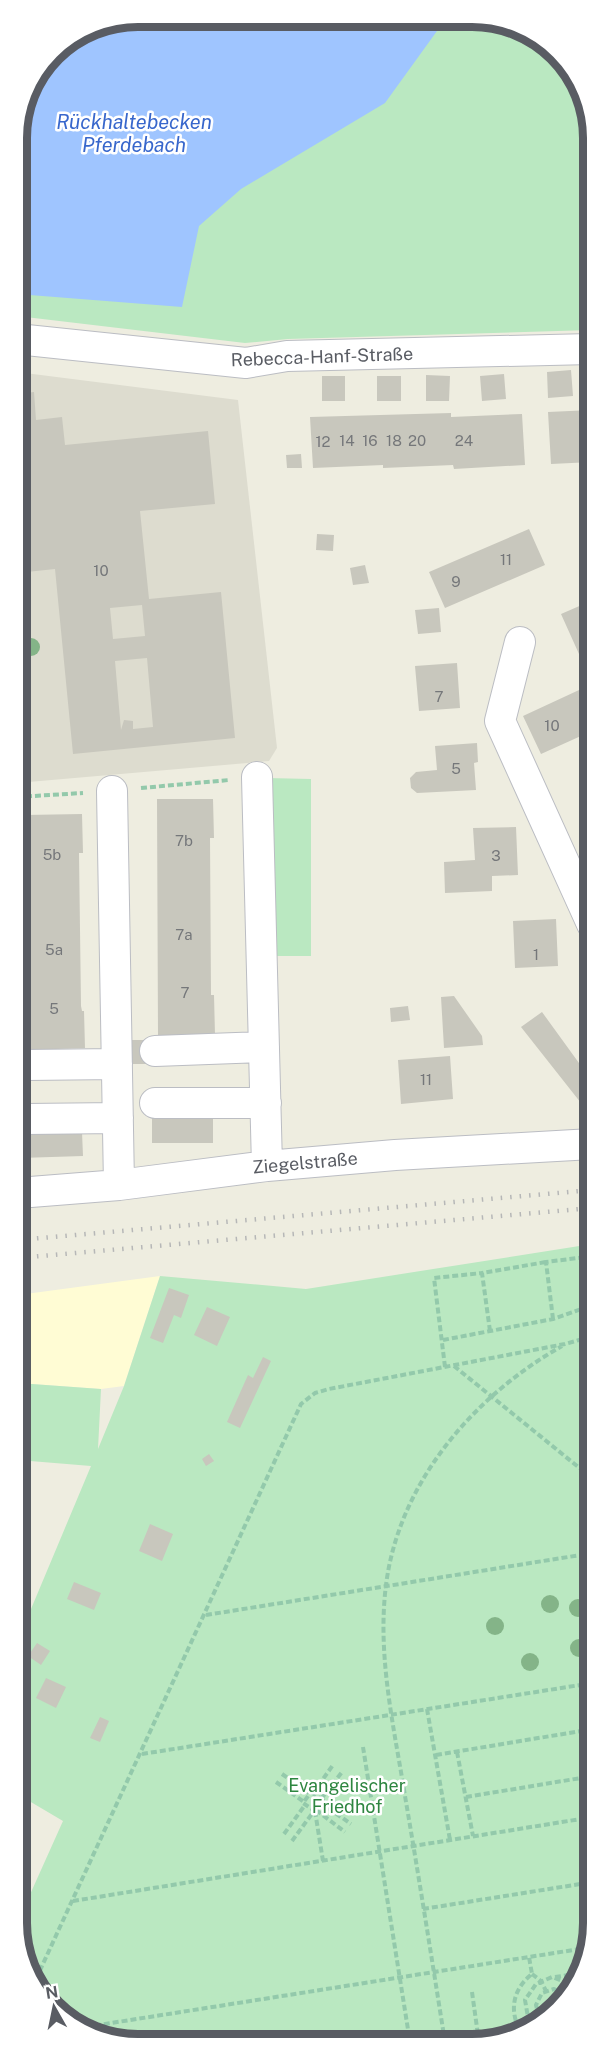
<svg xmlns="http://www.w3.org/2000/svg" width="610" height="2061" font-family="'Public Sans',sans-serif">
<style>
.commercial{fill:#fffcd4}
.education{fill:#dddccf}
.green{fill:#bae8c1}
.water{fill:#9fc5ff}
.building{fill:#c8c7bd;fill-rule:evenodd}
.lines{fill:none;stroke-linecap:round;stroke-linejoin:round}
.minor-casing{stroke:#bbbdc3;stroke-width:32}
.path{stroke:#93c9ab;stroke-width:4;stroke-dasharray:6 3;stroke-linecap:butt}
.minor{stroke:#fff;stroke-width:30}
.rail{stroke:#b6b7b7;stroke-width:4.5;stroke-dasharray:1.5 8;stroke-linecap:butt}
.tree{fill:#84b488}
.labels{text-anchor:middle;stroke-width:5;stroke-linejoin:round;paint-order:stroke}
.number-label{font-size:15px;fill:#75777a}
.street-label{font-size:18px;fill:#595c63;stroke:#fff}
.park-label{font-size:18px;fill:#2e8640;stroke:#fff}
.water-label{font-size:20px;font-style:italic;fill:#3867cc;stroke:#fff}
.rim{fill:none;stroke:#595c63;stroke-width:8}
</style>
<rect width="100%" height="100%" fill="#eeede0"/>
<path class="commercial" d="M160 1276 124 1386 101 1389 18 1383V1295Z"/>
<path class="education" d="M17 372 238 400 277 748 269 761 17 783Z"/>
<path class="green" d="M138 17 496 19 558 52 591 115V330L288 339 245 343 17 316V131L29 85 52 52 92 26Z
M267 778 311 779V956H267Z
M592 1244 593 1930 563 2003 495 2042H114L52 2009 19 1946V1919L63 1821 19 1795 18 1640 91 1466 18 1460V1383L101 1389 98 1449 124 1386 160 1276 306 1289Z"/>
<path class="water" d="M138 17 438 19 437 31 385 103 241 189 199 226 182 307 17 294V131L29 85 52 52 92 26Z"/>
<path class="building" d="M571 370 573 396 548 398 547 372Z
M504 374 506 399 482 401 480 376Z
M426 375 450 376 449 401H426Z
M322 376H345V401H322Z
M377 376H401V401H377Z
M34 392 36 420 62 417 65 445 208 431 215 504 140 511 149 599 221 592 235 738 73 754 55 569 17 573V394ZM142 605 145 636 113 639 110 608ZM147 658 153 727 133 729V721L124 720 121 730 115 661Z
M592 410V462L551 464 548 412Z
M451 413V417L522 414 525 465 454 469 453 465 383 468V465L313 468 310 417Z
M301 454 302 468H287L286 455Z
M529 529 545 565 445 608 429 572Z
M317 534 334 535 333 551 316 550Z
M365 565 369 583 353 585 350 568Z
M584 604 592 621V655L589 650 579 654 561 614Z
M439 608 441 632 418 634 415 610Z
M457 663 460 708 419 711 415 666Z
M592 684V731L541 754 523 716Z
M477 743 478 762 474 763 476 790 417 793 411 788 410 778 416 772 437 770 435 746Z
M157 799H213L214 838H210L211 995H214L215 1035H158Z
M82 814 83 853H79L81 1006 82 1011H84L85 1048 28 1050 25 815Z
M516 827 518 875 492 876V891L445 893 444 862 475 860 473 828Z
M592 834V867L579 840Z
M556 919 558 966 515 968 513 921Z
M454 996 482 1036 483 1045 444 1048 441 997Z
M408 1006 410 1020 391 1022 390 1008Z
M542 1012 592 1081V1117L521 1027Z
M126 1040H150V1064H126Z
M450 1056 453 1099 401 1104 398 1060Z
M152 1118 213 1119V1143H152Z
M82 1132 83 1156 20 1158V1134Z
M169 1288 189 1295 181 1318 174 1315 163 1343 150 1338Z
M23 1294 19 1319H18V1295Z
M207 1307 230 1317 217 1346 194 1335Z
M263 1357 271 1361 240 1428 227 1422 248 1375 253 1378Z
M209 1454 214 1461 206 1466 202 1459Z
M150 1524 173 1534 162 1561 139 1551Z
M74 1582 101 1593 94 1610 67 1599Z
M37 1643 50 1651 41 1665 28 1656Z
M46 1678 66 1687 56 1708 36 1698Z
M100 1717 109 1721 100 1742 90 1738Z
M19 1734 27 1739 19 1754Z"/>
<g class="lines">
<defs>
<path id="minor" d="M17 339 246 363 287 356 591 349
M520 642 500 721 592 924
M257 777 267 1166
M112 791 119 1185
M155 1051 264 1047
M26 1065 117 1064
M155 1103H266
M26 1119 118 1118
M18 1193 119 1185 267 1166 395 1155 592 1144"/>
</defs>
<use href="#minor" class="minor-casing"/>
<path class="path" d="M141 788 229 780
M17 797 83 793
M593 1256 586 1257 593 1298
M553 1319 546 1262 586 1257
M490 1331 482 1273 546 1262
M443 1340 553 1319 593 1305
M454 1366 593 1479
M445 1367 434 1278 482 1273
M206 1615 593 1553
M427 1709 450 1840
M363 1747 410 2042
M457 1752 473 1836
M142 1754 593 1683
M436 1755 593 1729
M282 1774 310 1794
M276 1782 304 1802
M311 1792 323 1800 315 1811 303 1803Z
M313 1793 333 1765
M466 1797 593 1776
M321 1799 342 1772
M321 1803 351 1824
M316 1810 345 1832
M315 1811 323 1861
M284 1834 305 1805
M292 1841 314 1811
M73 1901 593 1817
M423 1909 593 1882
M532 1974 541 1981 546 1991
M555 1977 575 1974
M36 1979 301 1404 315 1393 329 1389 565 1344 593 1336
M472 1992 479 2042
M549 2011 547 2006 550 2001H556L559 2005
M539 2017 536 2005 542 1993 554 1989 566 1995
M529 2023 525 2000 536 1984 552 1977 571 1984
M86 2027 586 1948
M519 2029C509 2008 514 1988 532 1974L529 1957
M445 2042C432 1960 419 1878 405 1796 394 1727 377 1656 386 1585 399 1482 474 1396 562 1346"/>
<use href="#minor" class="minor"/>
<path class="rail" d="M18 1240 592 1190
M18 1258 592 1208"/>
</g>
<g class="tree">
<circle cx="31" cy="647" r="9"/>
<circle cx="550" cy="1604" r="9"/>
<circle cx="578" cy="1608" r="9"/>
<circle cx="495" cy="1626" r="9"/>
<circle cx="579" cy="1648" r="9"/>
<circle cx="530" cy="1662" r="9"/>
</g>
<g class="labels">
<g class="number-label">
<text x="347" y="446">14</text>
<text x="370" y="446">16</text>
<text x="394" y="446">18</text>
<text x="417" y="446">20</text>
<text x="464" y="446">24</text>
<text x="323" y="447">12</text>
<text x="506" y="565">11</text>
<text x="101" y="576">10</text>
<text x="456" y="587">9</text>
<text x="439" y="702">7</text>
<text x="552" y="731">10</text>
<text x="456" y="774">5</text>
<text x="184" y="846">7b</text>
<text x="52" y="860">5b</text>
<text x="496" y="861">3</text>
<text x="184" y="940">7a</text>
<text x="54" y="955">5a</text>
<text x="536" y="960">1</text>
<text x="185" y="998">7</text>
<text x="54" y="1014">5</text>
<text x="426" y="1085">11</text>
</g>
<g class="street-label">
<text transform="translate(322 357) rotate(-2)" y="6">Rebecca-Hanf-Straße</text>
<text transform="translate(305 1163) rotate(-5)" y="6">Ziegelstraße</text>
</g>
<g class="park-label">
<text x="347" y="1792">Evangelischer<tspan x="347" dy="21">Friedhof</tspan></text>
</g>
<g class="water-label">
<text x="134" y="129">Rückhaltebecken<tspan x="134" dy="23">Pferdebach</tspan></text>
</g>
</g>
<path d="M0 0H610V2061H0ZM138 27H472A111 111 0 0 1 583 138V1923A111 111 0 0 1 472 2034H138A111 111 0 0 1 27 1923V138A111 111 0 0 1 138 27Z" fill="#fff" fill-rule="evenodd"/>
<path class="rim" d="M138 27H472A111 111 0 0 1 583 138V1923A111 111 0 0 1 472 2034H138A111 111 0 0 1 27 1923V138A111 111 0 0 1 138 27Z"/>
<g transform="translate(54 2007) rotate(351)" stroke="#ffffff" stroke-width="4.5" paint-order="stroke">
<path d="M0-4.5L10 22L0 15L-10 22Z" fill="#595c63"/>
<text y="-9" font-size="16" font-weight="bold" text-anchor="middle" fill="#595c63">N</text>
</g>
</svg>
